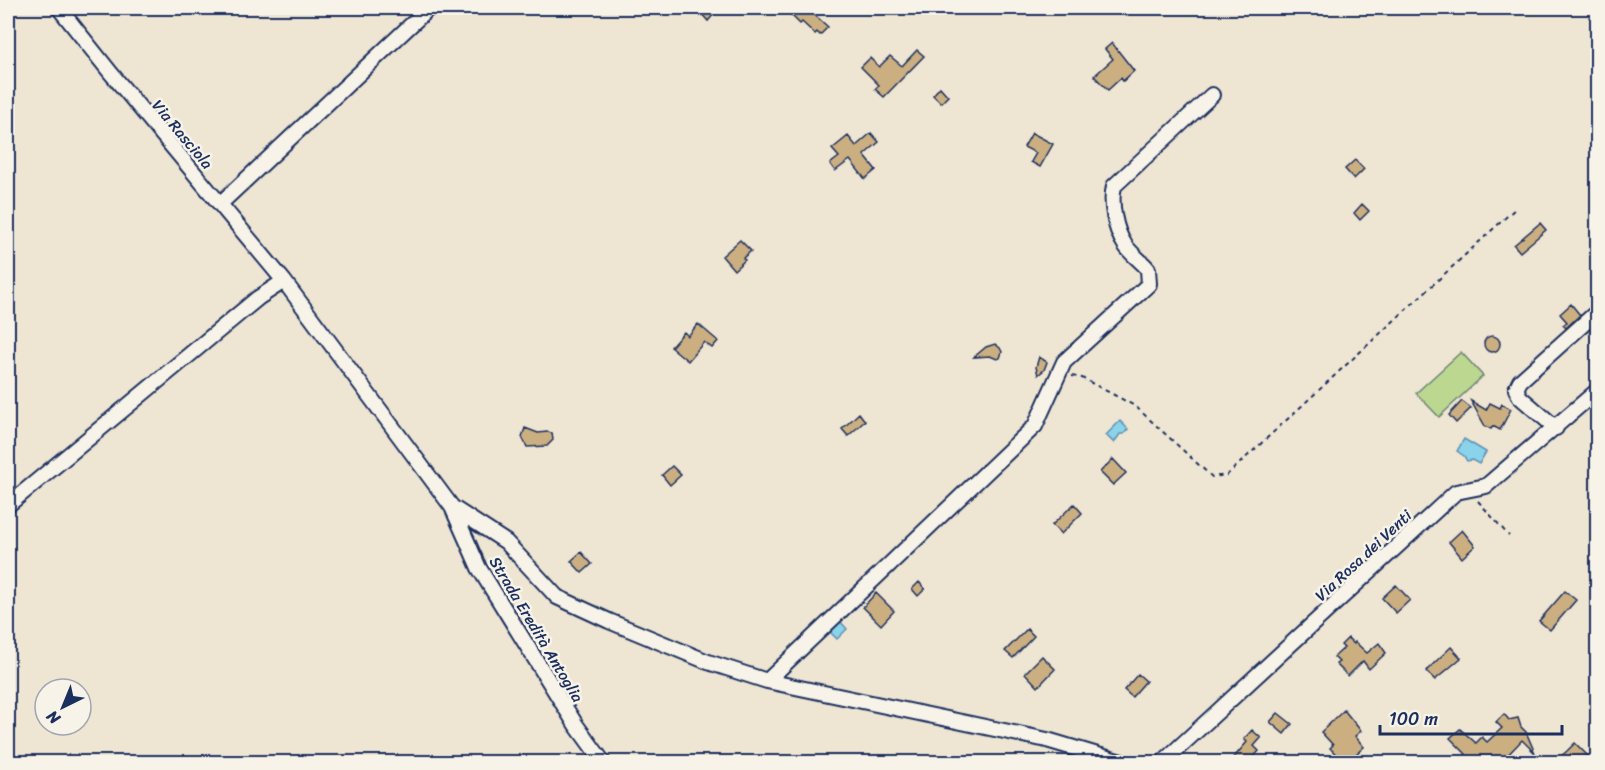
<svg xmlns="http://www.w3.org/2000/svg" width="1605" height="770" font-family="Sriracha,sans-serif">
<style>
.green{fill:#bcd78f;stroke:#6c8376;stroke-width:1.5}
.water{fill:#8ad3eb;stroke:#5e91b3;stroke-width:1.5}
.building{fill:#cbaf81;stroke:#1b2f5e;stroke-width:1.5}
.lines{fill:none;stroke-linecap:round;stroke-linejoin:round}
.street-casing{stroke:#1b2f5e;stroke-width:18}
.path{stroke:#1b2f5e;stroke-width:2;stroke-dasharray:4.5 4.5;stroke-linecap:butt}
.street{stroke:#f7f3e8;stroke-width:14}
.labels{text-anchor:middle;stroke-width:5;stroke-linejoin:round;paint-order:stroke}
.street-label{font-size:16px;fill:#1b2f5e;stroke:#f7f3e8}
</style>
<rect width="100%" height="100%" fill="#eee5d3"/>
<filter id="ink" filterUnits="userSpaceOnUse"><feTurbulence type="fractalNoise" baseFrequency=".0167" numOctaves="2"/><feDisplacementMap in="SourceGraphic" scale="12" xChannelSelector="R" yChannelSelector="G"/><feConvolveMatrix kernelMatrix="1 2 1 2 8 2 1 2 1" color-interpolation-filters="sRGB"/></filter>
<g filter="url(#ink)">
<path class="green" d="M1461 352 1483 376 1439 417 1416 393Z"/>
<path class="water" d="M1120 421 1128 429 1124 434H1120L1114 443 1106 435Z
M1464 439 1486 452 1479 464 1472 460 1467 461 1464 456 1457 451Z
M840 621 847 629 837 639 829 631Z"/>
<path class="building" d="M704 8H708L715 13 708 21 700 12Z
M784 8H807L828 27 820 35 817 32 815 34 802 22 800 24Z
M1112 43 1134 71 1123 81 1121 78 1108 90 1094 76 1113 59 1105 49Z
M917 50 924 56 884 97 875 89 879 85 861 67 870 58 879 67 890 56 902 66Z
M940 87 948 96 941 103 933 95Z
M871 133 879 142 864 155 876 170 865 179 850 160 835 171 830 164 839 157 832 149 848 136 856 146Z
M1032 133 1053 144 1040 167 1031 162 1036 153 1024 147Z
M1355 160 1364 169 1354 179 1345 169Z
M1362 204 1369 211 1360 220 1354 213Z
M1540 223 1546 230 1520 252 1514 245Z
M740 240 751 251 743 258 745 260 734 270 722 256Z
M1571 304 1580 315 1566 328 1563 325 1567 322 1560 314Z
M698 324 718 341 712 348 704 342 688 361 671 347 684 332 688 336Z
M1484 344a8 8 0 1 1 16 0a8 8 0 1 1-16 0Z
M995 344 1000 348 1002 352 1000 358 997 359 990 356 974 357 986 347Z
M1039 357 1047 362 1044 370 1038 375 1036 367Z
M1462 401 1471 408 1456 423 1449 415Z
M1471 401 1486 410 1490 403 1500 408 1502 404 1511 409 1500 430 1493 426 1491 429 1485 426Z
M859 413 865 421 848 436 842 429Z
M525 428 538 433 547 432 552 433 553 440 547 446 527 447 522 437Z
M1113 459 1126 473 1113 485 1100 472Z
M672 466 681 475 670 485 662 475Z
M1074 504 1082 513 1061 534 1052 525Z
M1462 530 1475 546 1462 558 1449 542Z
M581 552 592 564 582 573 571 561Z
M919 582 925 589 918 596 912 589Z
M1396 585 1410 600 1396 613 1382 598Z
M1565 591 1576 600 1550 630 1539 621Z
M876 593 894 611 881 625 863 607Z
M1027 629 1034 636 1013 658 1005 651Z
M1348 638 1354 644 1355 642 1367 653 1379 643 1386 653 1369 669 1363 661 1348 676 1336 664 1339 662 1334 657 1344 648 1341 645Z
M1451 647 1461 658 1435 680 1426 671Z
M1042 656 1055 669 1038 687 1025 673Z
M1138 674 1146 681 1132 697 1124 690Z
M1344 710 1361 731 1355 736 1364 747 1347 762H1343L1330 748 1333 745 1321 732Z
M1278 713 1292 724 1284 734 1270 722Z
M1504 714 1509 720 1518 718 1521 727 1526 732 1535 753 1522 740 1501 762H1492L1488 758 1483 762H1467L1462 758 1466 754 1450 738 1460 729 1476 743 1482 737 1487 742 1502 728 1496 722Z
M1252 730 1261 738 1254 746 1259 751 1249 762H1230L1247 742 1244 739Z
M1575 743 1594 762H1554L1567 751Z"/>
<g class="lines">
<defs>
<path id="street" d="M59 8 110 72 284 281
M220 204 429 8
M1556 428 1520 397 1516 389 1520 381 1598 311
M8 505 258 298 284 281 452 507 506 542 557 597 609 621 708 662 767 681 1047 740 1121 762
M452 507 479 568 576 725 603 762
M767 681 1035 426 1064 362 1149 284 1148 269C1141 261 1131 254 1125 245 1115 230 1110 203 1114 186L1212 95
M1163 762 1456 492 1486 486 1598 390"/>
</defs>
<use href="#street" class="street-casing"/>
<path class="path" d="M1072 376 1082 378 1135 406 1212 477 1227 475 1517 207
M1478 501 1509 536"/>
<use href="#street" class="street"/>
</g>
</g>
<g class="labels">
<g class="street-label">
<text transform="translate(183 134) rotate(50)" y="6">Via Rasciola</text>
<text transform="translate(1363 555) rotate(-43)" y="6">Via Rosa dei Venti</text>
<text transform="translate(537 629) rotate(59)" y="6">Strada Eredità Antoglia</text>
</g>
</g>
<rect width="1605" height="770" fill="none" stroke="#f7f3e8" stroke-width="30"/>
<rect x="15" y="15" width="1575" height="740" fill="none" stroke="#1b2f5e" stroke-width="2" filter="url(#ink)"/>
<g transform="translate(63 707) rotate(223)"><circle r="28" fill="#f7f3e8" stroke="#9fa5b1" stroke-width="1.5"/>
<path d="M0-4.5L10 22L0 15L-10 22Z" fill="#1b2f5e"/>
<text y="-9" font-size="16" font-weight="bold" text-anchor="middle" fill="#1b2f5e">N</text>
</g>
<path d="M1380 725v9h182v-9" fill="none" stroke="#1b2f5e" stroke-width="3"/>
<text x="1389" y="725" font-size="18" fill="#1b2f5e" stroke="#f7f3e8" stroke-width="4.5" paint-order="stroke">100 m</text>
</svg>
